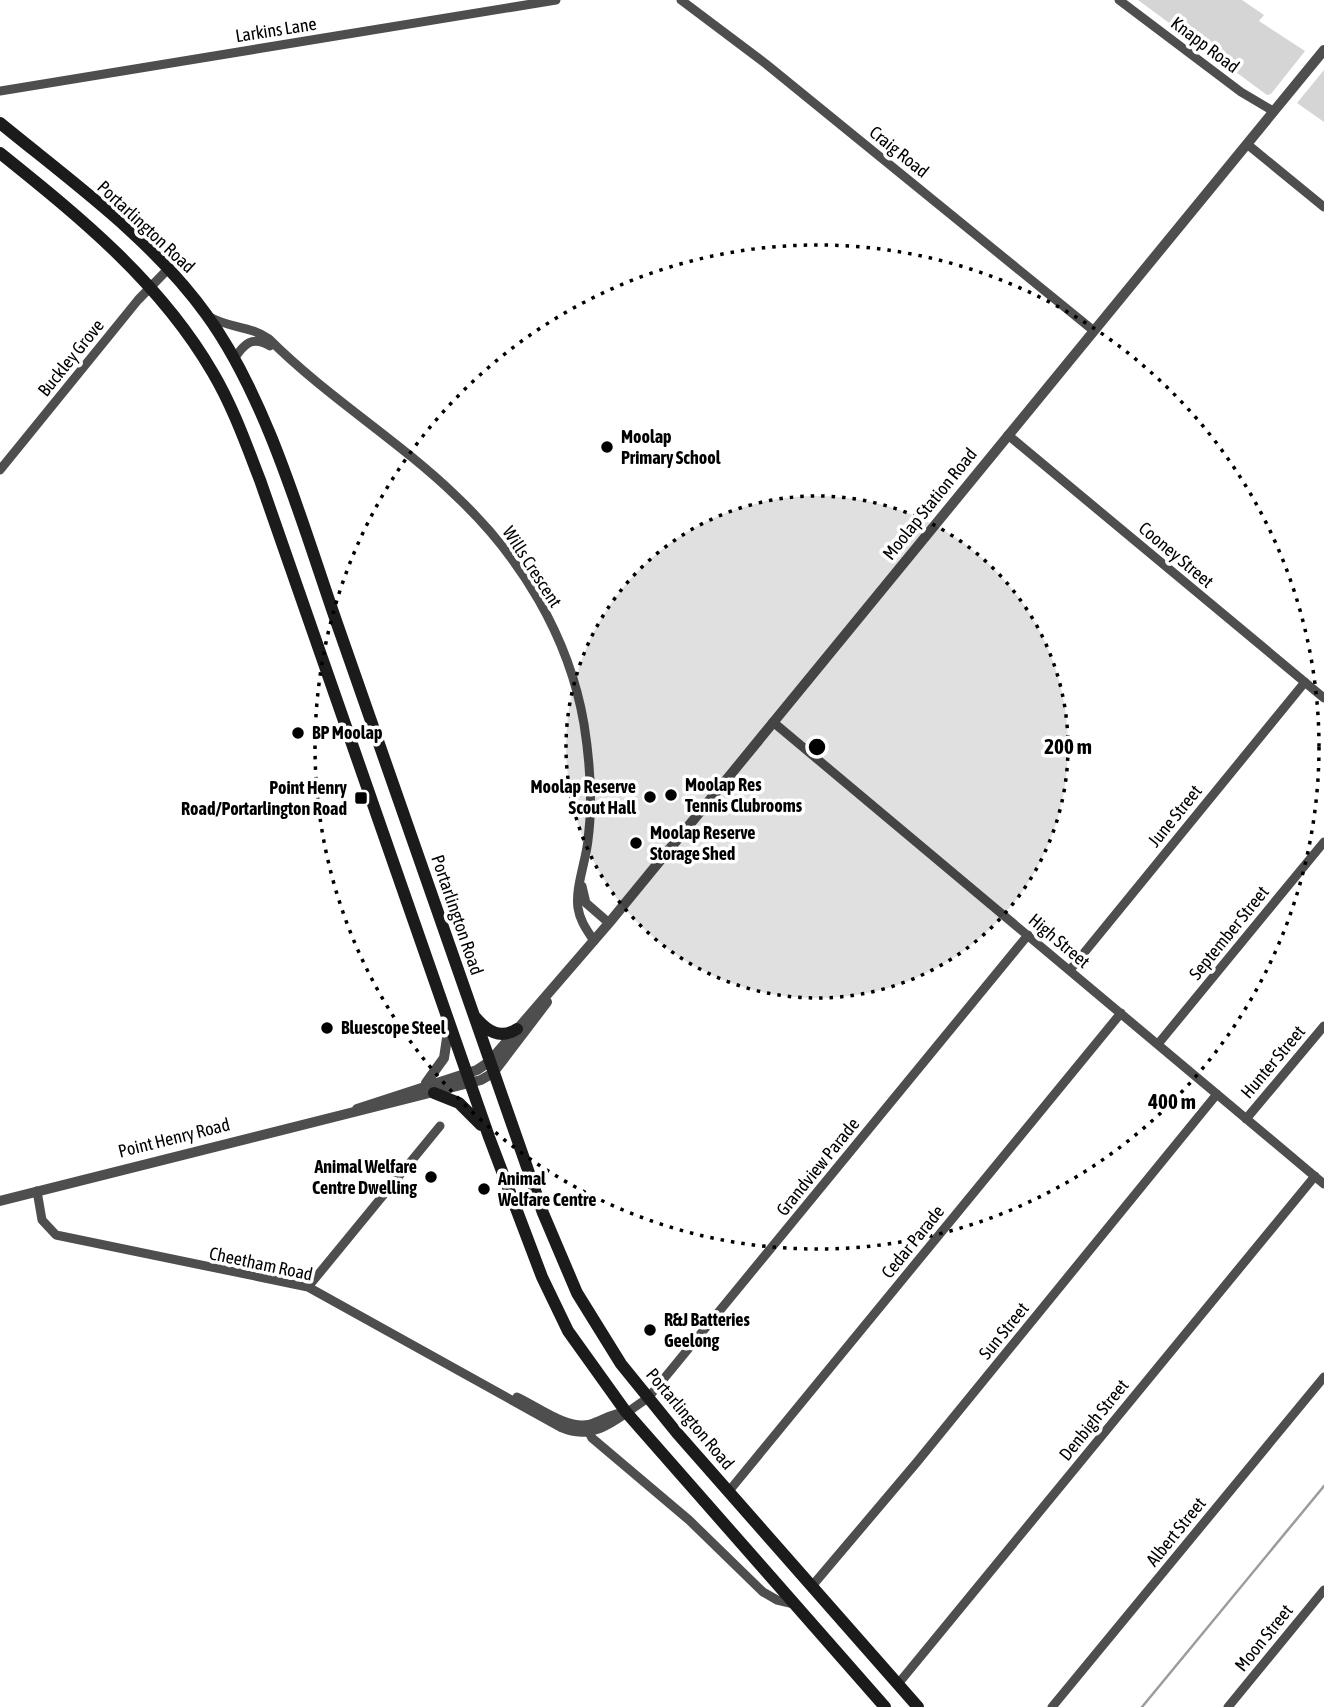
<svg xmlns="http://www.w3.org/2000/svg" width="1324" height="1707" font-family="'Asap Condensed',sans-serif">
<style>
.green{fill:#d5d5d5}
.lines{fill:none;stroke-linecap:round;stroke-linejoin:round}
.stream{stroke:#9c9c9c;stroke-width:2.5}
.minor{stroke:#4e4e4e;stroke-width:9}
.tertiary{stroke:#4e4e4e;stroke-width:10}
.secondary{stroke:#1b1b1b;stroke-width:12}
.ring{fill:none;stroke:#000;stroke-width:3.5;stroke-dasharray:3.5 7}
.poi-dot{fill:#000;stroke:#fff;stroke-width:2.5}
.labels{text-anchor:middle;stroke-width:7;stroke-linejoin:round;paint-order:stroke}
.street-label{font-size:18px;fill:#000;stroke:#fff}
.poi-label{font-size:18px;font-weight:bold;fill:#000;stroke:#fff;text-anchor:start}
.centre{fill:#000;stroke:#fff;stroke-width:3.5}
.ring-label{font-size:21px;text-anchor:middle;font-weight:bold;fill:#000;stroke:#fff;stroke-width:7;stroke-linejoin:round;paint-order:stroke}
</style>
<rect width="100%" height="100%" fill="#fff"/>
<path class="green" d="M1138 0H1242L1264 15 1259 21 1305 51 1271 94 1267 95Z
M1324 70V122L1297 103Z"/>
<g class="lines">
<path class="stream" d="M1142 1707 1324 1486"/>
<path class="minor" d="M681 0 766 64 1094 331
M1119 0 1241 92 1273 111
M0 91 556 0
M1247 144 1324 207
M208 316C230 329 249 325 269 339 327 397 398 440 456 496 520 556 569 636 584 724 590 762 593 802 588 840 586 861 575 888 578 908 580 921 587 930 594 941
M234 359C244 344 252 335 270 346
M1008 435 1324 698
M0 470 138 300 169 268
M773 722 1324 1184
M582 886 586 903 609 923
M1070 970 1305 682
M1158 1044 1324 842
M1246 1119 1324 1026
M37 1191 42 1220 56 1235 308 1287 562 1428C596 1443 621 1415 648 1398L1028 935
M308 1287 440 1126
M517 1397C537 1406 567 1430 590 1424 603 1420 612 1413 626 1412
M585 1425 592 1438 689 1520 763 1592 777 1600 794 1604
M729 1491 1121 1013
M812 1586 917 1462 1217 1094
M898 1684 1315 1176
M1052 1707 1324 1377
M1228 1707 1324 1590"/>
<path class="tertiary" d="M426 1083 444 1058 449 1025
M357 1109 477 1070 489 1062 609 923 1324 50
M0 1201 481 1080 493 1073 547 1002"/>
<path class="secondary" d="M0 123C72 182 151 238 206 314 269 400 305 534 341 635 409 828 475 1021 543 1213L577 1293 621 1364 677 1433 918 1707
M0 153C81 218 161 283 213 373 233 407 246 444 260 480L489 1137 542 1277 568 1331 626 1412 885 1707
M475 1017C487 1031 500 1040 517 1029
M434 1093 459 1103 481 1125"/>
</g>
<circle cx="817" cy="747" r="251" fill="#000" fill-opacity=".12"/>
<g class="ring">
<circle cx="817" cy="747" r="251"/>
<circle cx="817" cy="747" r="502"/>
</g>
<g class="poi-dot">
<circle cx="607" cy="447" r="7"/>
<circle cx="298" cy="733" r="7"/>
<circle cx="671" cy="795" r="7"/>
<circle cx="650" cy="797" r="7"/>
<rect x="354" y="791" width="14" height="14" rx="3.5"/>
<circle cx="636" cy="843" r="7"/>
<circle cx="327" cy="1028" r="7"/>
<circle cx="431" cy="1177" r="7"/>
<circle cx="484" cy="1189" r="7"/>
<circle cx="650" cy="1330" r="7"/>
</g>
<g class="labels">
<g class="street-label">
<text transform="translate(276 30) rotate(-9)" y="6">Larkins Lane</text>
<text transform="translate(1205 45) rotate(37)" y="6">Knapp Road</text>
<text transform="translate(899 152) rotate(39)" y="6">Craig Road</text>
<text transform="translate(146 227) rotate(43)" y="6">Portarlington Road</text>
<text transform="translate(71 358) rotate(-51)" y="6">Buckley Grove</text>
<text transform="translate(930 504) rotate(-51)" y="6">Moolap Station Road</text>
<text transform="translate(1176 555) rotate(40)" y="6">Cooney Street</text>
<text transform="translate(532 567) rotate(57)" y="6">Wills Crescent</text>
<text transform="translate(1175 816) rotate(-51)" y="6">June Street</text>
<text transform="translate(457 915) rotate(71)" y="6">Portarlington Road</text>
<text transform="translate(1229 933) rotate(-51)" y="6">September Street</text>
<text transform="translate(1059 941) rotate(40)" y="6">High Street</text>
<text transform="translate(1273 1062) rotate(-50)" y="6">Hunter Street</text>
<text transform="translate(174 1138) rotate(-14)" y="6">Point Henry Road</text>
<text transform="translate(818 1167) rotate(-51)" y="6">Grandview Parade</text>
<text transform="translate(913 1242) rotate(-51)" y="6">Cedar Parade</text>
<text transform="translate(261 1264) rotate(12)" y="6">Cheetham Road</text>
<text transform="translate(1004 1331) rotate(-51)" y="6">Sun Street</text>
<text transform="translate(690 1419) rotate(50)" y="6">Portarlington Road</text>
<text transform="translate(1094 1420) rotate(-51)" y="6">Denbigh Street</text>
<text transform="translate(1176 1532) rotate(-51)" y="6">Albert Street</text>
<text transform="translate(1264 1638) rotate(-51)" y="6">Moon Street</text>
</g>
<g class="poi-label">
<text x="621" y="443">Moolap<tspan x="621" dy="21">Primary School</tspan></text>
<text x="312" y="739">BP Moolap</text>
<text x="685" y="791">Moolap Res<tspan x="685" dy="21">Tennis Clubrooms</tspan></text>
<text x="636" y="793" text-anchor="end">Moolap Reserve<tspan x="636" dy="21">Scout Hall</tspan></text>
<text x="347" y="794" text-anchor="end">Point Henry<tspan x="347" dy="21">Road/Portarlington Road</tspan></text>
<text x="650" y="839">Moolap Reserve<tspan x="650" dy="21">Storage Shed</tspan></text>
<text x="341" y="1034">Bluescope Steel</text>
<text x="417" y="1173" text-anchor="end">Animal Welfare<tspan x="417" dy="21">Centre Dwelling</tspan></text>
<text x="498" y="1185">Animal<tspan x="498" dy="21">Welfare Centre</tspan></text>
<text x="664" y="1326">R&amp;J Batteries<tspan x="664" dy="21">Geelong</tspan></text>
</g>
</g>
<circle cx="817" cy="747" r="10" class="centre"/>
<g class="ring-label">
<text x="1068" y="754">200 m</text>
<text x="1172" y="1109">400 m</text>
</g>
</svg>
